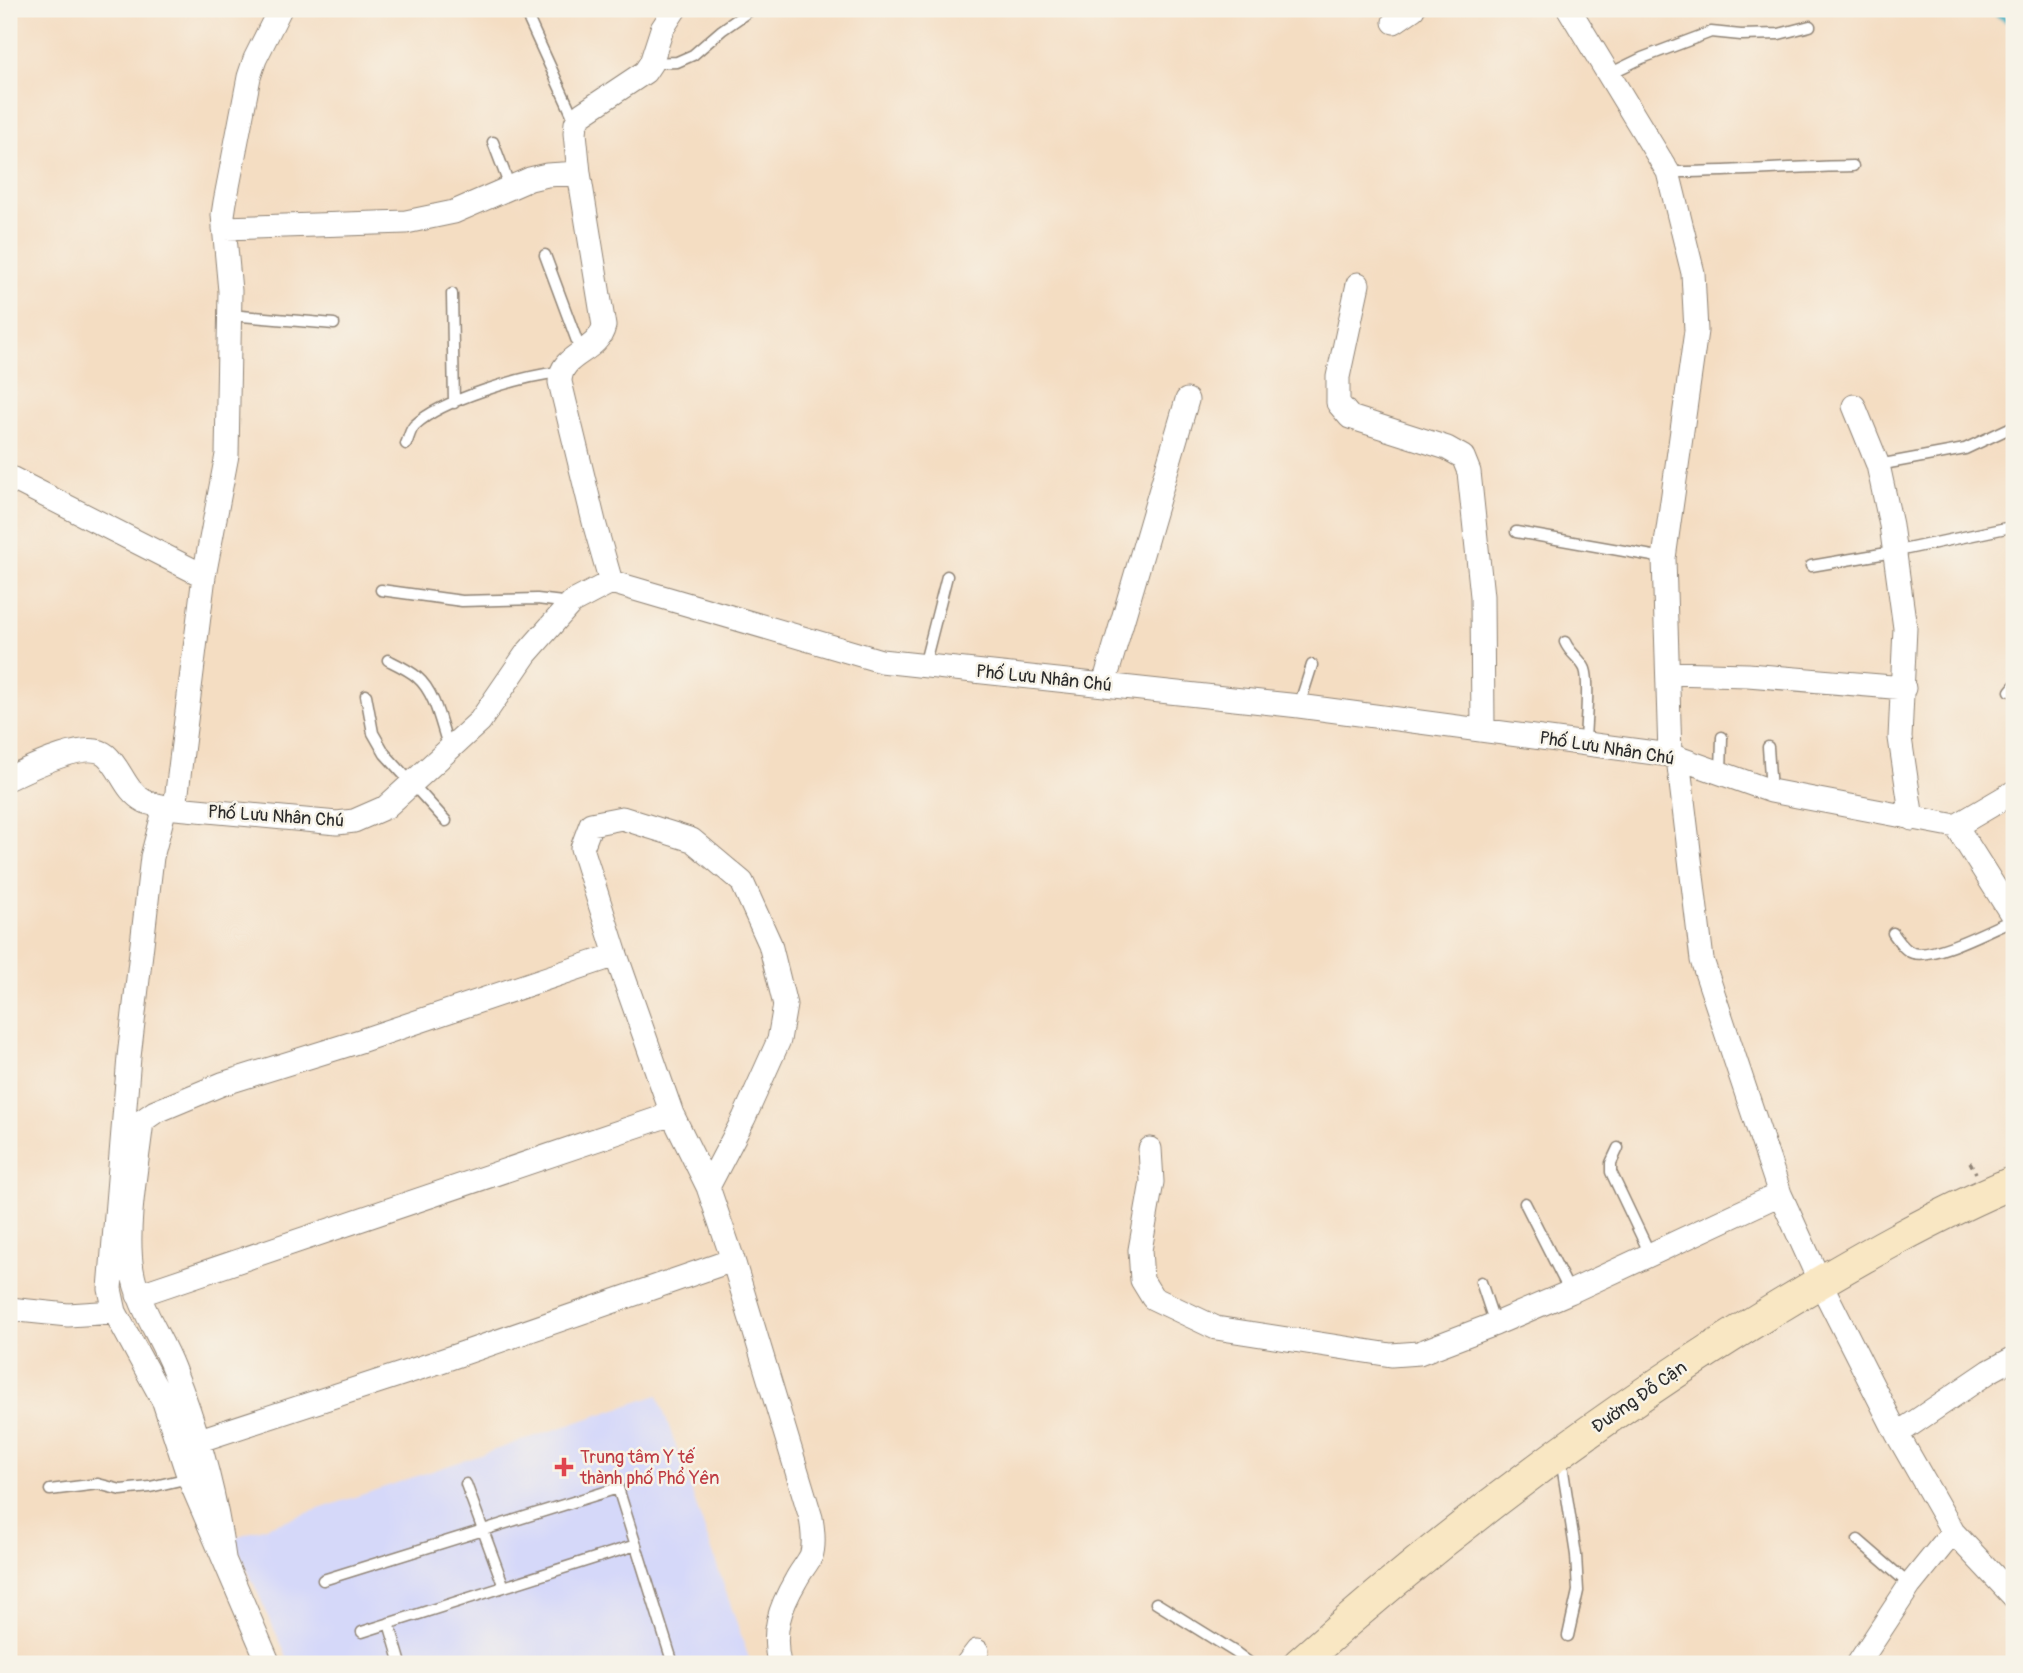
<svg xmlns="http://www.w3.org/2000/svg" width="2023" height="1673" font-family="Pangolin,sans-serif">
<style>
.built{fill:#d5d8f9}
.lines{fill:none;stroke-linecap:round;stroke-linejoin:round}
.stream{stroke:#49b4c6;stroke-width:6}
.lane-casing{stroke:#908476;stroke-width:13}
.street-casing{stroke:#908476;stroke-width:25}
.secondary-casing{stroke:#908476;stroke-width:34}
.path{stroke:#908476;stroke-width:3.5;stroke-dasharray:5 5;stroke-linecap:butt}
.lane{stroke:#fff;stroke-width:10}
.street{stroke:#fff;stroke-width:23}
.secondary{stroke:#f9e7c3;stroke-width:32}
.health-dot{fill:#e0444e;stroke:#f7f3e8;stroke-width:2.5}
.labels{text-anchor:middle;stroke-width:5;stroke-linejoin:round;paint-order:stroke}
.street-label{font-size:18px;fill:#2b2b2b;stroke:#f7f3e8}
.health-label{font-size:18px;fill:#be3a42;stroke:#f7f3e8;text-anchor:start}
</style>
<rect width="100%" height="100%" fill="#f7f3e8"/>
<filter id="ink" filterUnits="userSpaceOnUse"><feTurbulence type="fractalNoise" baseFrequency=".0143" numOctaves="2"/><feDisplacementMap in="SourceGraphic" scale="14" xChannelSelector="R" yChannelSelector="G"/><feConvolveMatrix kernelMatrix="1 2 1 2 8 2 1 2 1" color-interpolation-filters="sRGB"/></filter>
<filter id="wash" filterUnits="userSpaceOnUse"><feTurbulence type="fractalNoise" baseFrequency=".00686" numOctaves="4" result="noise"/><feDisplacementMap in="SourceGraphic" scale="28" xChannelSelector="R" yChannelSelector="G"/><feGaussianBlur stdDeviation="1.57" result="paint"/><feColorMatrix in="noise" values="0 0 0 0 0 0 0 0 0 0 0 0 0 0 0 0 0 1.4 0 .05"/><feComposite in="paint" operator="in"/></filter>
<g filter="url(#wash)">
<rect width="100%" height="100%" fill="#f4ddc2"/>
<path class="built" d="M658 1395 751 1664H290L233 1538Z"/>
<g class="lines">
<path class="stream" d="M1990 9 2014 24"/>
</g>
</g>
<g filter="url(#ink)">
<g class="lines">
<defs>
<path id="lane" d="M524 9 575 121
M651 63 677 62 693 55 722 30 752 9
M1609 74 1642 58 1711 32 1741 35 1779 34 1810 26
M493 142 510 187
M1668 172C1730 172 1791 167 1853 166
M545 255 581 352
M452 294 454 403
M230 315 334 324
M406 444C409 438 410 429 415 425 441 400 523 376 560 372
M1878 465 1965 449 2014 426
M1516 532 1664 558
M1811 566 1893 552 2006 528
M381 590 462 601 537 599 571 603
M1565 642C1570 654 1580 658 1585 669 1590 682 1585 727 1585 744
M388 660C398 665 409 670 417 677 436 693 441 726 449 748
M924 666 947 576
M2010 691 2014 686
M366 695 373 733 385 754 446 821
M1299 706 1312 665
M1768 747 1771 791
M1721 773 1722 737
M1893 933C1899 941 1904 950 1913 953 1935 959 1992 928 2014 919
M1618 1148 1611 1163V1172L1650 1254
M1525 1203 1570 1292
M1481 1282 1495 1324
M1561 1458 1576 1555 1578 1591 1568 1636
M466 1484 504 1587
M50 1490 98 1484 121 1490 150 1487 189 1478
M1858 1540 1910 1585
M323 1580 618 1488 673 1664
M1156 1603 1235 1652 1251 1664
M389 1623 401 1664
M362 1632 636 1545"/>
<path id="street" d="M1569 9 1668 172 1693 273 1696 331 1664 558 1670 755
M1394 22 1413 9
M224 228 406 222 454 212 530 179 547 175 579 173
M1358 284 1338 377V403L1350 417 1447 448 1463 457 1469 472 1482 596 1483 730
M1854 406 1878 465 1891 525 1905 628 1900 738 1912 819
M9 477 204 576
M611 582 595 526 560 382C560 353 598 353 604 326L579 173 575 133 576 123 582 114 645 72 651 63 662 29 675 9
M1668 673 1748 675 1904 688
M1104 684 1187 400
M1678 758 1702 960 1780 1194 1820 1282 1897 1434 1953 1532 2014 1597
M9 778C28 769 87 739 106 755 121 768 125 791 144 801 150 804 158 805 165 807L337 823 354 821 386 807 480 721 526 654 571 603 611 582 881 661 1299 706 1670 755 1771 791 1956 826 2014 792
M165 807 152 857 129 1057 110 1289 115 1312 164 1402 189 1478 269 1664
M175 808 204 576 227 455 230 291 223 215 225 202 249 77 255 59 280 9
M1956 826 2014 918
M1150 1149 1152 1182 1140 1250 1142 1280 1153 1298 1216 1328 1391 1355 1419 1353 1495 1324 1570 1292 1780 1194
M708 1187 744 1118 779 1040 785 1005 770 944 742 882 692 840 622 818 591 824 582 848 616 955 672 1114 708 1187 733 1260 811 1518C813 1530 815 1545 811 1556 807 1564 800 1572 796 1580 779 1609 772 1631 779 1664
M138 1295 672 1114
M9 1309 68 1315 115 1312
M1897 1434 1990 1371 2014 1358
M200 1440 438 1362 733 1260
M224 1558C215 1492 198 1430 173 1368 160 1335 138 1306 132 1270 125 1226 137 1166 142 1121L155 1112 222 1084 360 1041 616 955
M967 1664 977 1651
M1858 1664 1910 1585 1953 1532"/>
<path id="secondary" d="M1299 1664C1448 1530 1609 1410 1780 1306 1855 1261 1933 1216 2014 1182"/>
</defs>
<use href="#lane" class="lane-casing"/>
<use href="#street" class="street-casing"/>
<use href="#secondary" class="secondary-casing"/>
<path class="path" d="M1970 1162 1976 1173"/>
<use href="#lane" class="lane"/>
<use href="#street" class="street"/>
<use href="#secondary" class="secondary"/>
</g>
</g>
<path class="health-dot" d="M560.5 1456.5h7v7h7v7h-7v7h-7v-7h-7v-7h7z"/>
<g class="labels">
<g class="street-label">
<text transform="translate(1044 678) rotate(6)" y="6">Phố Lưu Nhân Chú</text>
<text transform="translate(1607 748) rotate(9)" y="6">Phố Lưu Nhân Chú</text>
<text transform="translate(276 816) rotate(4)" y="6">Phố Lưu Nhân Chú</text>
<text transform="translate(1639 1397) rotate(-35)" y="6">Đường Đỗ Cận</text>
</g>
<g class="health-label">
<text x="580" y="1463">Trung tâm Y tế<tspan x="580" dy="21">thành phố Phổ Yên</tspan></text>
</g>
</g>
<rect width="2023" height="1673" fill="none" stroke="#f7f3e8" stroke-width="35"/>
</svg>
